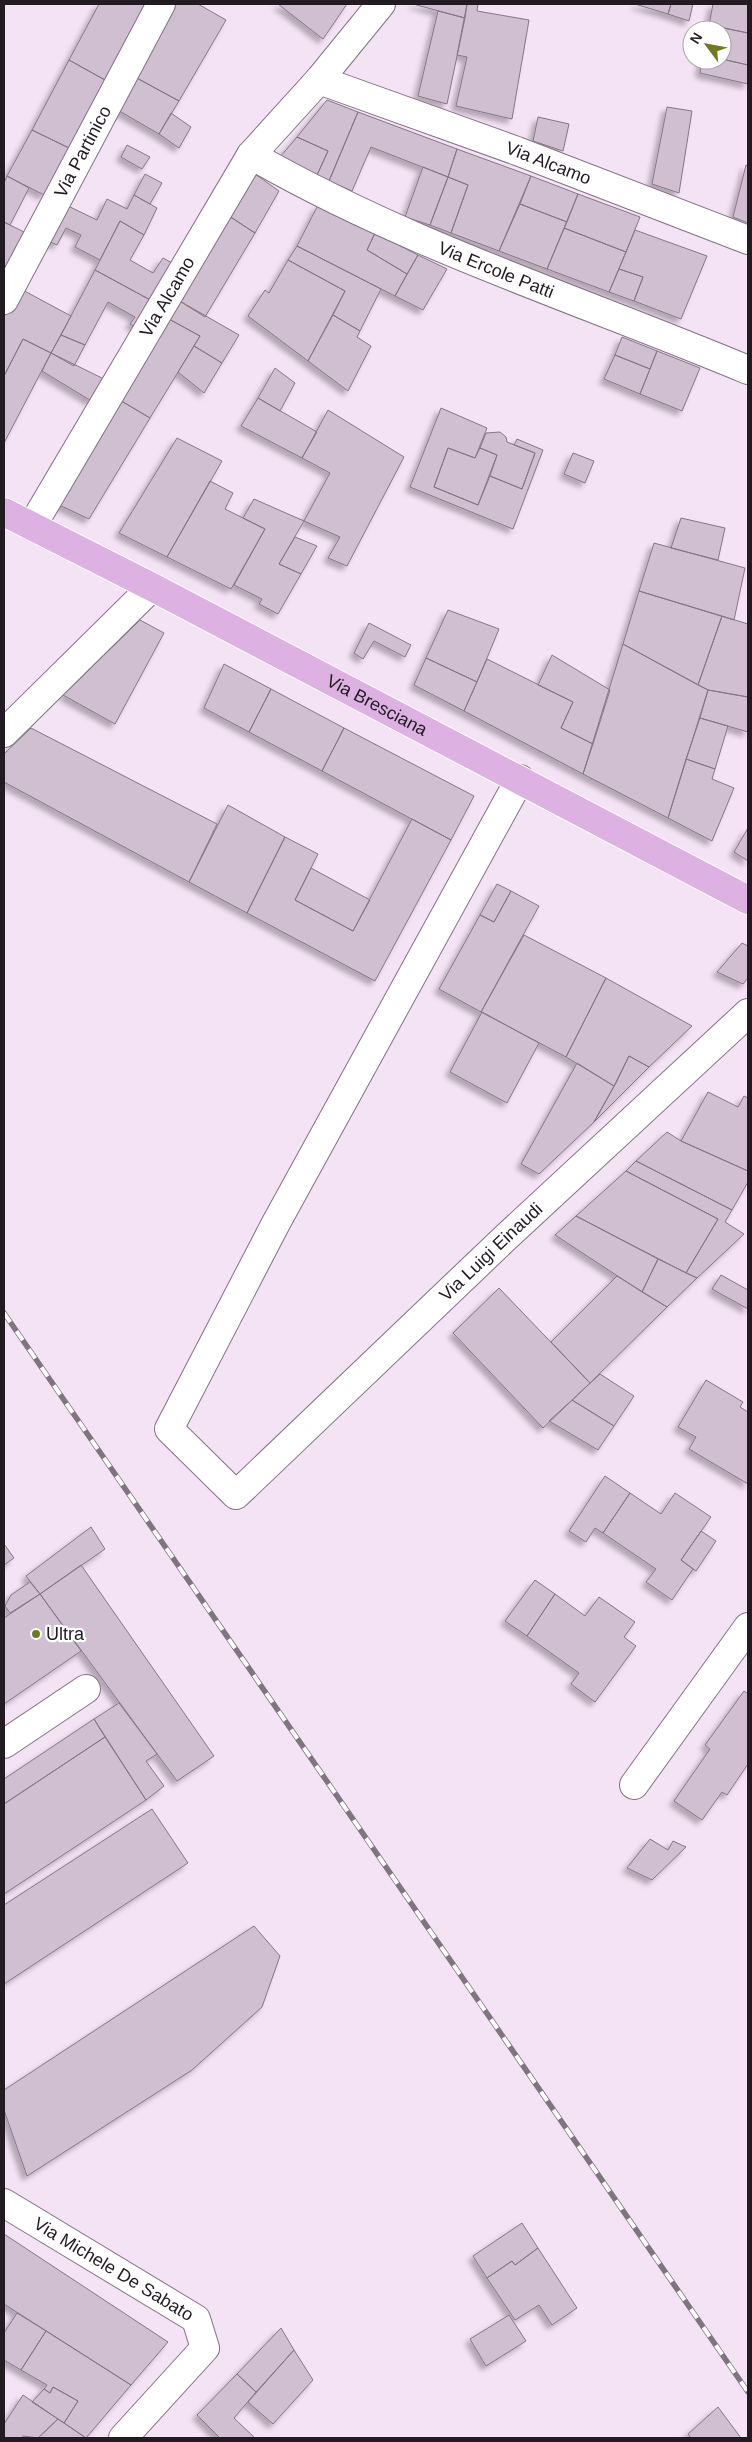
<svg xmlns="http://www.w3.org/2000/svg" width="752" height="2442" font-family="Arial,sans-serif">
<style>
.building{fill:#d0bed1;stroke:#867687;filter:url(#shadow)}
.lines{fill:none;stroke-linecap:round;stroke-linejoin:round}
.minor-casing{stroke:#827283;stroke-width:30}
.major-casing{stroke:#fff;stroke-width:30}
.minor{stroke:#fff;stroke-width:28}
.major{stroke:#ddb1e1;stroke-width:28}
.rail-casing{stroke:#807481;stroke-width:5.5}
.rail{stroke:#fff;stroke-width:4;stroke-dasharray:11;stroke-linecap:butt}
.poi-dot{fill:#717922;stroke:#fff;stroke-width:2}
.labels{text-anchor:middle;stroke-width:4.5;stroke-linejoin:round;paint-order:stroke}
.street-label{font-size:18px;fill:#221b22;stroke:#fff}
.poi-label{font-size:18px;fill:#221b22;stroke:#fff;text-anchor:start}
</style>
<defs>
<filter id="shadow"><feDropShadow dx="-4.5" dy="4.5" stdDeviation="2.5" flood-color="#0004"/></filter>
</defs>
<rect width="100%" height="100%" fill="#f4e2f5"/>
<path class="building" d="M99 4H145L105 80 69 60Z
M172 4H198L226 20 179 101 133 76Z
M278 4H347L323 39Z
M413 4H467L465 18Z
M467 4H478L477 11 529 20 512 119 456 106 467 57 457 55Z
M635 4H671L668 14Z
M671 4H693L689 21 668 14Z
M713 4H748V33L709 25Z
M438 11 465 18 447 104 418 96Z
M709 25 748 33V65L722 59V30H708Z
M722 59 748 65V84L700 73 702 60Z
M69 60 105 80 69 148 32 130Z
M133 76 179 101 159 134 116 109Z
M327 100 358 112 329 181 317 175 328 151 297 137Z
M667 107 692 111 679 193 652 184Z
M358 112 457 149 448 177 371 147 352 191 329 181Z
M171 113 191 127 179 148 159 134Z
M538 117 569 124 563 151 533 141Z
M32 130 69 148 44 195 7 176Z
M297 137 328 151 317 175 280 157Z
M127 145 150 157 142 169 121 157Z
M457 149 531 176 499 251 451 233 468 185 448 177Z
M746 165 748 166V223L733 217Z
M423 167 448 177 430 225 405 217Z
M145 174 162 183 150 204 134 195Z
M255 174 279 191 255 233 229 216Z
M7 176 29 188 10 225 4 222V183Z
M531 176 578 194 567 222 520 204Z
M448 177 468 185 451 233 430 225Z
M578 194 640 217 626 252 564 228Z
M134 195 157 208 144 235 120 221 100 260 75 247 81 235 66 228 57 245 46 240 66 205 97 220 107 199 127 209Z
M520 204 567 222 547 269 499 251Z
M318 205 375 233 367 250 407 274 395 296 297 246Z
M229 216 255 233 205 317 178 300Z
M120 221 144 235 130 260 153 273 163 258 176 265 154 302 95 270Z
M4 222 24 232 4 270Z
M564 228 626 252 609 292 547 269Z
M635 230 707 256 681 319 634 301 643 277 619 269Z
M375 233 418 255 407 274 367 250Z
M297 246 381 289 360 331 333 315 345 291 288 260Z
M418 255 447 269 423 310 395 296Z
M288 260 345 291 308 361 248 316 265 290 269 293Z
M619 269 643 277 634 301 609 292Z
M95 270 154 302 137 328 130 324 135 317 108 302 85 345 61 335Z
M19 288 71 316 51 353 23 339 4 376V317Z
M178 300 239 335 222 363 194 346 200 336 167 318Z
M333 315 360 331 357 337 371 346 348 391 308 361Z
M167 318 200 336 150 418 118 399Z
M61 335 85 345 74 366 51 353Z
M622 337 657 351 650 369 615 355Z
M23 339 51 353 4 443V376Z
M194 346 222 363 204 393 178 372Z
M657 351 700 368 682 411 640 394Z
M51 353 106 380 93 402 42 371Z
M615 355 650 369 640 394 604 379Z
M275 368 295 383 280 411 258 398Z
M258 398 317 432 302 458 241 426Z
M118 399 150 418 89 519 55 503Z
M441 408 487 428 475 458 448 448 434 487 478 505 490 476 522 489 535 453 514 445 517 439 543 450 513 529 410 487Z
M328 410 404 457 347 566 328 558 340 537 304 521 330 473 302 458Z
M500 432 506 437 507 442 535 453 522 489 490 476 497 455 480 448 486 433Z
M177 438 222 461 167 557 119 533Z
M448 448 475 458 480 448 497 455 478 505 434 487Z
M573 453 594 461 585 483 564 474Z
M210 481 233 493 225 509 265 529 231 589 167 557Z
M254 499 304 521 279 564 301 574 278 614 259 604 262 599 234 585 265 529 243 518Z
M681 518 725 528 718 560 671 548Z
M295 537 317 546 301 574 279 564Z
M654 543 745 568 734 620 639 591Z
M639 591 722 616 698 685 623 644Z
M448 610 499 629 477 682 426 658Z
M722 616 748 624V697L708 690 698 685Z
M140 620 164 633 115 724 63 695Z
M369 623 411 645 405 657 374 641 363 659 354 653Z
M623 644 708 690 668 818 583 774Z
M552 655 610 690 593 744 561 728 573 702 538 685Z
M426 658 477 682 464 711 414 685Z
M487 659 573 702 561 728 593 744 583 774 464 711Z
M224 664 271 689 249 732 204 708Z
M271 689 344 728 322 771 249 732Z
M708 690 748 697V732L700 718Z
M700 718 728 726 715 769 686 759Z
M31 728 217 824 189 882 4 782V754Z
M344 728 474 796 451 840 322 771Z
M686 759 715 769 712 779 734 788 712 841 668 818Z
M228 805 285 837 247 913 189 882Z
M412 819 451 840 375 981 247 913 285 837 318 854 295 900 353 931Z
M748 828V861L734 852Z
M311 868 370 900 353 931 295 900Z
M497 884 511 891 494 922 480 915Z
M511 891 539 906 481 1012 439 989 480 915 494 922Z
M524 935 606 978 566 1057 481 1012Z
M742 943 748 946V978L743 984 717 972Z
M606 978 692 1026 649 1067 629 1056 614 1086 566 1057Z
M482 1012 539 1043 507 1103 450 1072Z
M629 1056 649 1067 594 1122 616 1083Z
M577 1063 614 1086 594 1122 539 1174 521 1164Z
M708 1092 738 1107 744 1096 748 1098V1171L681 1141Z
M667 1132 681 1141 748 1171V1182L732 1210 636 1161Z
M636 1161 732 1210 725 1222 744 1234 697 1278 686 1273 718 1219 626 1171Z
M626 1171 718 1219 686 1273 576 1216Z
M576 1216 658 1259 642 1292 555 1235Z
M658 1259 697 1278 667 1307 642 1292Z
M721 1275 748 1290V1309L712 1289Z
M617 1276 667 1307 590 1383 551 1342Z
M499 1288 590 1383 543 1428 453 1333Z
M600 1374 634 1396 614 1426 572 1400Z
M706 1380 743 1402 740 1407 748 1412V1484L689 1449 696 1437 678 1427Z
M572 1400 614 1426 598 1450 549 1421Z
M605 1476 630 1493 603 1533 595 1528 586 1542 569 1531Z
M630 1493 661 1514 675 1493 711 1517 681 1560 693 1569 672 1600 646 1582 656 1569 603 1533Z
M91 1527 105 1549 40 1594 26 1576Z
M701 1531 716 1541 696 1571 681 1560Z
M4 1544 14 1558 4 1565Z
M81 1565 214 1756 177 1781 40 1594Z
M535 1580 555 1594 527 1636 505 1621Z
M30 1582 40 1594 10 1613 5 1606 11 1595Z
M40 1594 81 1651 4 1704V1618Z
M555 1594 585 1616 599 1597 635 1622 624 1637 636 1646 595 1702 571 1684 579 1673 527 1636Z
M744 1691 748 1694V1764L727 1795 722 1792 702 1820 674 1801 710 1749 705 1745Z
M119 1703 157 1754 146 1761 164 1786 146 1800 94 1719Z
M94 1719 105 1737 4 1804V1779Z
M105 1737 146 1800 4 1894V1804Z
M152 1809 188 1863 4 1984V1905Z
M650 1839 668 1850 673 1841 686 1847 652 1880 627 1868Z
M254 1926 280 1956 262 2007 192 2070 27 2176 4 2110V2090Z
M522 2223 538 2248 515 2265 512 2261 487 2278 473 2256Z
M4 2234 168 2342 131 2385 4 2304Z
M538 2248 577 2308 552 2325 539 2305 515 2320 487 2278 512 2261 515 2265Z
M17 2313 46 2331 21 2370 4 2360V2333Z
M509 2315 526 2341 486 2366 470 2339Z
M281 2328 294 2350 256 2392 237 2374Z
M46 2331 131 2385 86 2438 64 2423 78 2401 53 2387 50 2393 44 2389 47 2385 21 2370Z
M294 2350 313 2380 273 2424 248 2402Z
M237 2374 256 2392 234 2418 255 2438H220L197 2415Z
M53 2387 78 2401 64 2423 32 2402 44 2389 50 2393Z
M23 2395 58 2419 38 2438 23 2436 21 2438H4V2424Z
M718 2407 741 2438H691L688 2434Z
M58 2419 64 2423 86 2438H38Z"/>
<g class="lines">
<defs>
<g id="minor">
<path id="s1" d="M319 80 517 151 748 240"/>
<path id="s2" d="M251 155C409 246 581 300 748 370"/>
<path id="s3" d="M4 300 161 4"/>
<path id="s4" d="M32 526 251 155 319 80 381 4"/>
<path d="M4 733 152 587"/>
<path id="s5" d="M520 779 276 1223 169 1429 236 1495 503 1240 748 1013"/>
<path d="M4 1744 86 1689"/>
<path d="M634 1785 748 1627"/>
<path id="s6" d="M4 2203 196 2319 205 2348 123 2438"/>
</g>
<g id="major">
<path id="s7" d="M4 512 152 587 748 900"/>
</g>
</defs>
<use href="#minor" class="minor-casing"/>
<use href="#major" class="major-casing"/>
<use href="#minor" class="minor"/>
<use href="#major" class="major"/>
<defs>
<path id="rail" d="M4 1313 748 2392"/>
</defs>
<use href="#rail" class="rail-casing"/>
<use href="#rail" class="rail"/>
</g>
<circle class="poi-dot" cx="36" cy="1634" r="5"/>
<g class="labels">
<g class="street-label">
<text dy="6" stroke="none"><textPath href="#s3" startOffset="168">Via Partinico</textPath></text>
<text dy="6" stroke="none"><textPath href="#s1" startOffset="244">Via Alcamo</textPath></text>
<text dy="6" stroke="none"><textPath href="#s2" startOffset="271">Via Ercole Patti</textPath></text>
<text dy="6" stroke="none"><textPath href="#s4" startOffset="266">Via Alcamo</textPath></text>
<text dy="6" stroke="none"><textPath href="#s7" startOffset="420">Via Bresciana</textPath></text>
<text dy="6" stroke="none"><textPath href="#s5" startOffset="1185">Via Luigi Einaudi</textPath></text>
<text dy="6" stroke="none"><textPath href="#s6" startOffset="128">Via Michele De Sabato</textPath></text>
</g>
<g class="poi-label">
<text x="46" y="1640">Ultra</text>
</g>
</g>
<rect width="752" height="2442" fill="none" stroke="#221b22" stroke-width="10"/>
<g transform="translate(707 45) rotate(302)"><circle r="24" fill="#ffffff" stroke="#a7a4a7"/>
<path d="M0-4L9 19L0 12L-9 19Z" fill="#717922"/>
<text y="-8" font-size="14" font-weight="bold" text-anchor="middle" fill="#221b22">N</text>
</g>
</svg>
